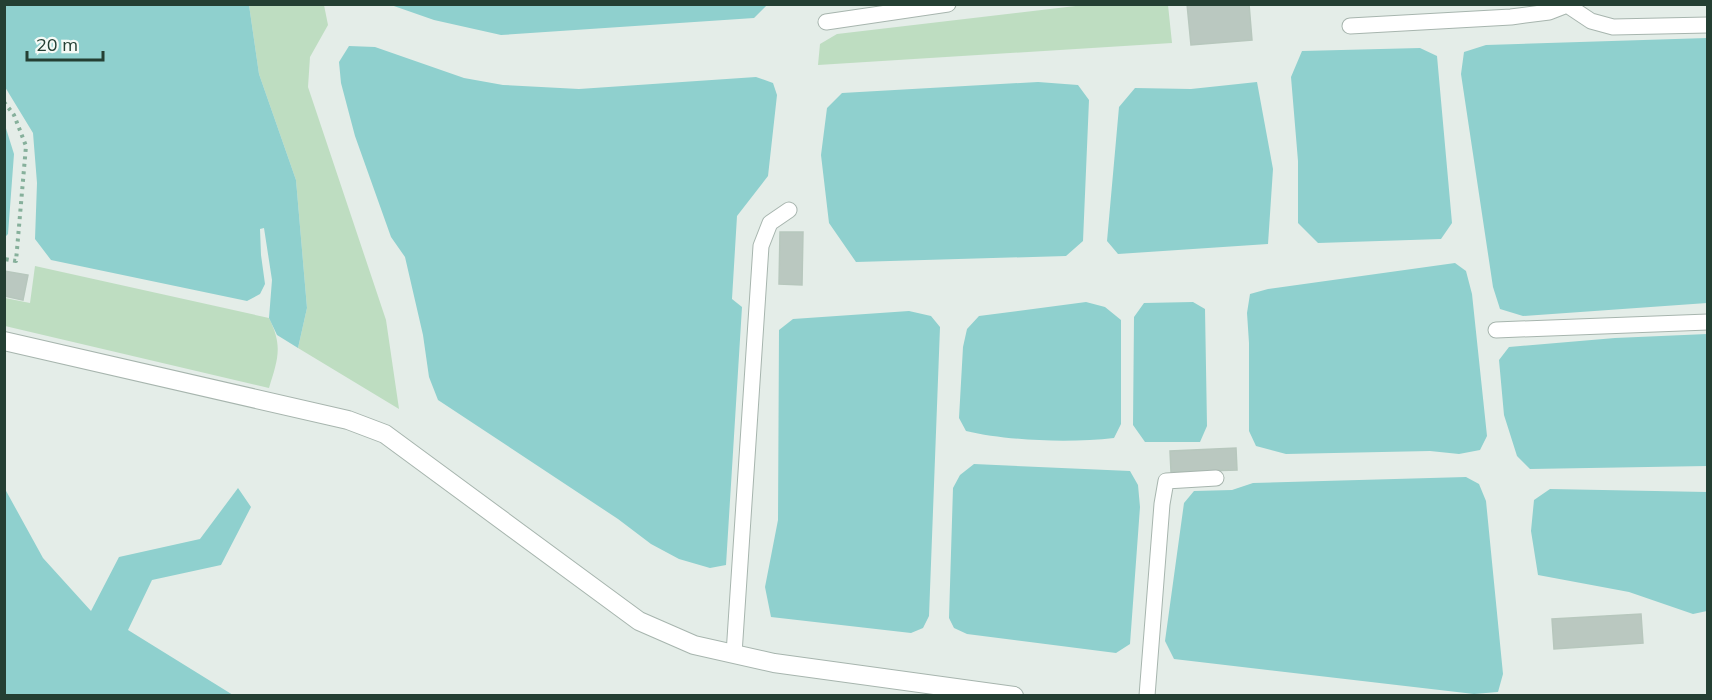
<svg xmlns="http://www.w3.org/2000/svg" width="1712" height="700" font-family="Mulish,sans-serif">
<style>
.green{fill:#beddc1}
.water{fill:#8fd0ce}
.building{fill:#bac8c0;stroke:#b7c7bd;stroke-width:1.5}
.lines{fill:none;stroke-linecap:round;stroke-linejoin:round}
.lane-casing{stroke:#a7b5ae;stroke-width:17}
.street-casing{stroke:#a7b5ae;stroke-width:20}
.path{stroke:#86b09b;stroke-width:4;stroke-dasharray:3 4.5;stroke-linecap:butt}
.lane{stroke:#fff;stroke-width:15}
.street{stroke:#fff;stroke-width:18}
</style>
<rect width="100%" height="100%" fill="#e4ede8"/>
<path class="green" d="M249 5H324L328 25 310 57 308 87 386 320 399 409 298 348 307 308 296 180 259 74Z
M1168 5 1172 43 818 65 820 44 837 34 1084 5Z
M35 266 269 318C283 346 278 359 269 388L5 326V298L30 303Z"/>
<path class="water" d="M5 4 249 5 259 74 296 180 307 308 298 348 277 335 269 318 272 280 264 228 260 229 261 255 265 284 260 294 247 301 51 260 35 239 37 183 33 133 5 87Z
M391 5H767L754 18 501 35 434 20Z
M1707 38V303L1523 316 1500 309 1493 287 1461 74 1464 52 1486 45Z
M349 46 375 47 464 78 503 85 579 89 756 77 773 83 777 95 768 176 737 216 732 299 742 307 726 565 710 568 679 559 651 544 618 519 438 400 429 377 423 335 405 257 391 237 355 136 341 83 339 62Z
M1420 48 1437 56 1452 223 1441 239 1318 243 1298 223V161L1291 77 1302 51Z
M1038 82 1078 85 1089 100 1083 241 1066 256 856 262 829 223 821 155 827 108 842 93Z
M1257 82 1273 169 1268 244 1118 254 1107 241 1119 107 1135 88 1191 89Z
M4 122 14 154 8 234 5 237Z
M1455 263 1466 271 1472 294 1487 436 1480 450 1459 454 1430 451 1286 454 1256 446 1249 431V343L1247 313 1250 294 1268 289Z
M1086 302 1105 307 1121 320V424L1114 438C1070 443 1008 441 966 431L959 418 963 347 967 329 979 316Z
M1193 302 1205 309 1207 426 1200 442H1145L1133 425 1134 317 1144 303Z
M909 311 931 316 940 327 929 616 923 628 911 633 771 617 765 587 778 520 779 330 793 319Z
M1707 334V466L1530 469 1517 456 1504 415 1499 360 1509 347 1615 338Z
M974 464 1130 471 1138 485 1140 507 1130 644 1116 653 967 634 954 628 949 618 953 488 960 475Z
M1466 477 1479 484 1486 501 1503 674 1498 692 1474 694 1174 659 1165 641 1184 503 1194 491 1232 490 1253 483Z
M238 488 251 507 221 565 152 580 128 630 233 695H5V489L43 558 91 611 119 557 200 539Z
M1550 489 1707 492V611L1693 614 1629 592 1538 575 1531 531 1534 500Z"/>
<path class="building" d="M1187 4H1249L1252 40 1191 45Z
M780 232H803L802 285 779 284Z
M4 271 28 275 23 300 4 296Z
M1236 448 1237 470 1171 472 1170 451Z
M1641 614 1643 643 1554 649 1552 619Z"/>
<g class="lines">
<defs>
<path id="lane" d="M826 22 948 4
M1350 26 1511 17 1549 12 1567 5 1591 21 1613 27 1708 25
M1496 330 1708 322
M734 654 761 246 770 223 789 210
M1147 696 1162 504 1166 481 1216 478"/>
<path id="street" d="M4 341 348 420 385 434 639 621 694 645 774 663 1014 696"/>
</defs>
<use href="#lane" class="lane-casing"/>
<use href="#street" class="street-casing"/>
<path class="path" d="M4 102 14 115 26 146 16 261 4 259"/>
<use href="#lane" class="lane"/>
<use href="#street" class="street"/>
</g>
<rect width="1712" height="700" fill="none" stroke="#243f33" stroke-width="12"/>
<path d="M27 51v9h76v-9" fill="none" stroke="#243f33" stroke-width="3"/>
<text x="36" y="51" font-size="18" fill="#243f33" stroke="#f5faf6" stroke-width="4.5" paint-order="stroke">20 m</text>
</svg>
